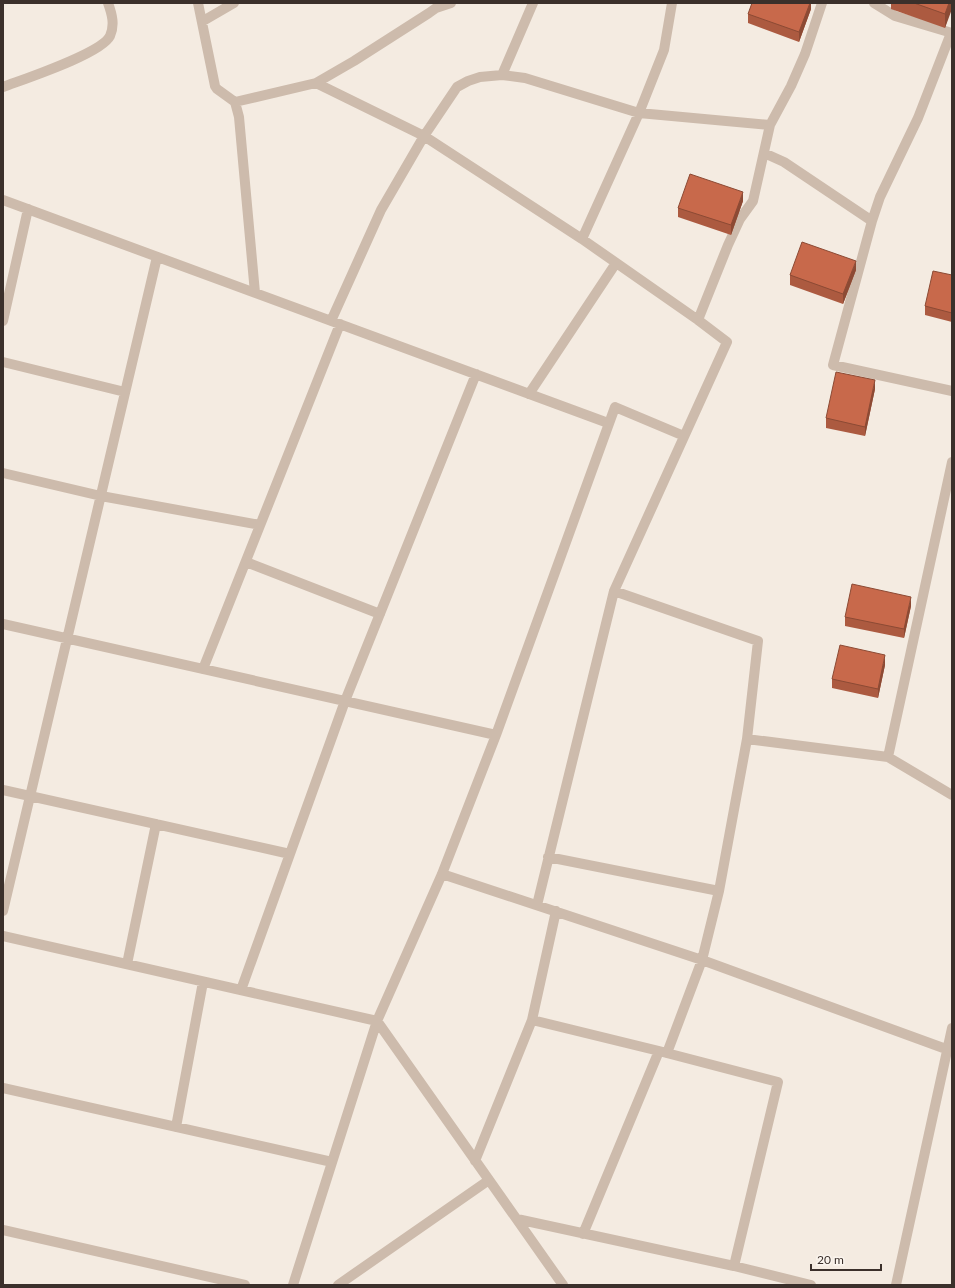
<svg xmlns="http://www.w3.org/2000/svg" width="955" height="1288" font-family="Lato,sans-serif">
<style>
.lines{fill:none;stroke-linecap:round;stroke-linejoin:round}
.minor{stroke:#cdbbac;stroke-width:10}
.wall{fill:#ac5a40}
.shaded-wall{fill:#8c4a34}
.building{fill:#c8694b;stroke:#8c4a34}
</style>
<rect width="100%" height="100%" fill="#f4ebe1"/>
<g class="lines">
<path class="minor" d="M198 3 215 86 217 89 235 102 239 117 255 293
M874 3 895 16 952 33
M203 21 234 3
M951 33 918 118 880 197 872 221 833 365 952 391
M502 75 533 3
M316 83 424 136 582 239 698 320 727 342 614 591 537 905
M3 87C24 79 101 54 110 36 115 25 112 14 108 3
M235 102 316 83 354 61 429 13 436 8 451 3
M764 153 784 162 872 221
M3 200 608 423
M582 239 639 113 664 50 672 3
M698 320 728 245 740 219 753 201 770 125 791 86 805 54 822 3
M3 321 28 209
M331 321 381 210 424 136 457 87 468 81 480 77 502 75 525 78 639 113 770 125
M3 362 125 392
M529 394 616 263
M3 473 101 496 260 525
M246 562 380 614
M614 591 758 641 747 739 719 891 702 960 667 1053
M3 624 496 735
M203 669 340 324
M747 739 888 757 952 795
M888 757 952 462
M3 790 290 854
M548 857 719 891
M442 874 702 960 946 1049
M3 911 157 257
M3 936 377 1021 563 1285
M127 964 156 824
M241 990 345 701 476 374
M532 1020 659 1051 778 1082 734 1266
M3 1088 332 1162
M176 1127 203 982
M475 1161 532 1020 556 911
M517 1219 734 1266 811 1285
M3 1230 245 1285
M583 1234 659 1051
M293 1285 377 1021 442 874 496 735 615 407 684 436
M338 1285 489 1180
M896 1285 952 1028"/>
</g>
<path class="wall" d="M811 3V9L799 42 748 23V14Z
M891 3H952L945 28 891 9Z
M743 201 731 235 678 217V208Z
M856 270 843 304 790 285V275Z
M952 275V322L925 315V306Z
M875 389 865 436 826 428V418Z
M911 606 904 638 845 626V617Z
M885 665 878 698 832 688V679Z"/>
<path class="shaded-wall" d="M810 3H811V9L799 42V32Z
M949 3H952V9L945 28V14Z
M743 192V201L731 235V225Z
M856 261V270L843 304V294Z
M875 380V389L865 436V427Z
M911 597V606L904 638V629Z
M885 655V665L878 698V689Z"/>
<path class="building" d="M752 3H810L799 32 748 14Z
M914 3H949L945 14Z
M690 174 743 192 731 225 678 208Z
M802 242 856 261 843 294 790 275Z
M933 271 952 275V313L925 306Z
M836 372 875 380 865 427 826 418Z
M852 584 911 597 904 629 845 617Z
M840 645 885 655 878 689 832 679Z"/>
<rect width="955" height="1288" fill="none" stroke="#3b302b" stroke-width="8"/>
<path d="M811 1264v6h70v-6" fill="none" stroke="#3b302b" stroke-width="2"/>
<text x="817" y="1264" font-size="12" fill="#3b302b" stroke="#fbf5ee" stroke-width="3" paint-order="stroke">20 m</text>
</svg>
